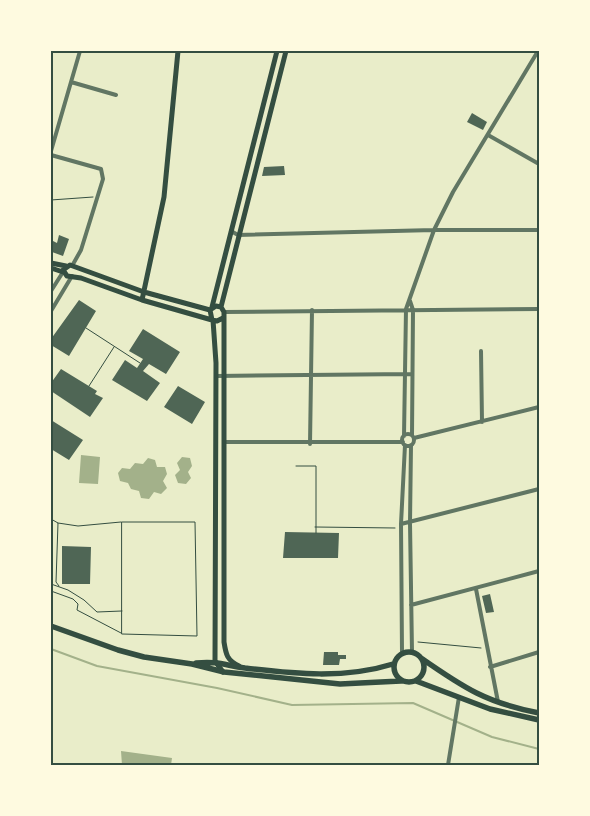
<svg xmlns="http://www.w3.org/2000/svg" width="590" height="816" font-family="Georgia,serif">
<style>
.water{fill:#a3b18a}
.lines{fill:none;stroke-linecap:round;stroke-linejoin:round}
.stream{stroke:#a3b18a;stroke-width:2}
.building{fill:#4f6655}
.path{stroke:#344e41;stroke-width:1}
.minor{stroke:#617663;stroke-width:4}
.secondary{stroke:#344e41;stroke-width:5}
.primary{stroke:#344e41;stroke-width:5.5}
.neatline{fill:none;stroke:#344e41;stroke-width:2}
</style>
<rect width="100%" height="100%" fill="#e9edc9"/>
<path class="water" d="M81 455 100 457 98 484 79 483Z
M182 457 190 458 192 466 188 472 191 478 186 484 178 483 175 475 180 470 177 463Z
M148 458 155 460 157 467H165L167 474 163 481 167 488 161 494 154 492 149 499 141 498 139 491 131 489 128 483 120 481 118 473 122 468 130 469 135 463 143 464Z
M121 751 172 758 171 765H122Z"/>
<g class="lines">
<path class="stream" d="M51 649 97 666 217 688 292 705 413 703 492 737 539 749"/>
</g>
<path class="building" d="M472 113 487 122 483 130 467 122Z
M284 166 285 175 262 176 264 167Z
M59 235 69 239 63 256 52 252 53 241 57 243Z
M79 300 96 311 69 356 51 345V339Z
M143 329 180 352 166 374 149 364 143 371 160 383 147 401 112 380 125 360 137 368 143 359 129 351Z
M61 369 97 391 95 394 103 398 90 417 51 391V383Z
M178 386 205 402 192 424 164 407Z
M51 420 83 440 69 460 51 449Z
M285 532 339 533 338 558H283Z
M62 546 91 547 90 584H62Z
M490 594 494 612 486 613 482 596Z
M324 652H338V655H346V659H340L339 665H323Z"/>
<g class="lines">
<path class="path" d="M51 200 93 197
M86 328 140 363
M89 386 114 347
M296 466H316V533
M51 519 58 523 56 582 59 586
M122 522H195L197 636 122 634Z
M58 523 78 526 121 522
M315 527 395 528
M51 584 68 590 84 600 97 612 122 611
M51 591 73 599 78 604 77 610 121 633
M418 642 481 648"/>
<path class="minor" d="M71 82 116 95
M488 135 539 164
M51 151 80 51
M51 155 101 169 103 179 81 250 72 266
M231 231 238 235 434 230H539
M51 291 63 272
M410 301 413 310 412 435
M51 311 72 276
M224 312 539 309
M481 351 482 422
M216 376 411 374
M402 440a6 6 0 1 1 12 0a6 6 0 1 1-12 0Z
M404 436 406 309 434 230 453 192 538 51
M414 438 539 407
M225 442H403
M310 444 312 310
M411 445 410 523 412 652
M401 524 539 489
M476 589 498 702
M411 605 539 571
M402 653 401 524 405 445
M490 667 539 652
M448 765 459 697"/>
<path class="secondary" d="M51 263 66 266
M51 268 63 272
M142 300 164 197 178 51
M212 307 277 51
M221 307 286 51
M210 310 144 292 70 265 63 270 67 276 81 278 142 300 212 320
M223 318 217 321 212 320 210 310 216 306 221 307 224 312V642C226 655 227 660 239 666
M213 320 216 363 215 661 223 672"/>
<path class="primary" d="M51 626 118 650 144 657 192 664 224 672 340 684 401 681
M394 667a15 15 0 1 1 30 0a15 15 0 1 1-30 0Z
M421 658C464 688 487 703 539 713
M196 663C218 661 224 665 245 668 295 674 345 679 393 664
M416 681 490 709 539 720"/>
</g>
<rect width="590" height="816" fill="none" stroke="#fefae0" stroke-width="105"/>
<rect x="52" y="52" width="486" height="712" class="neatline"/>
</svg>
